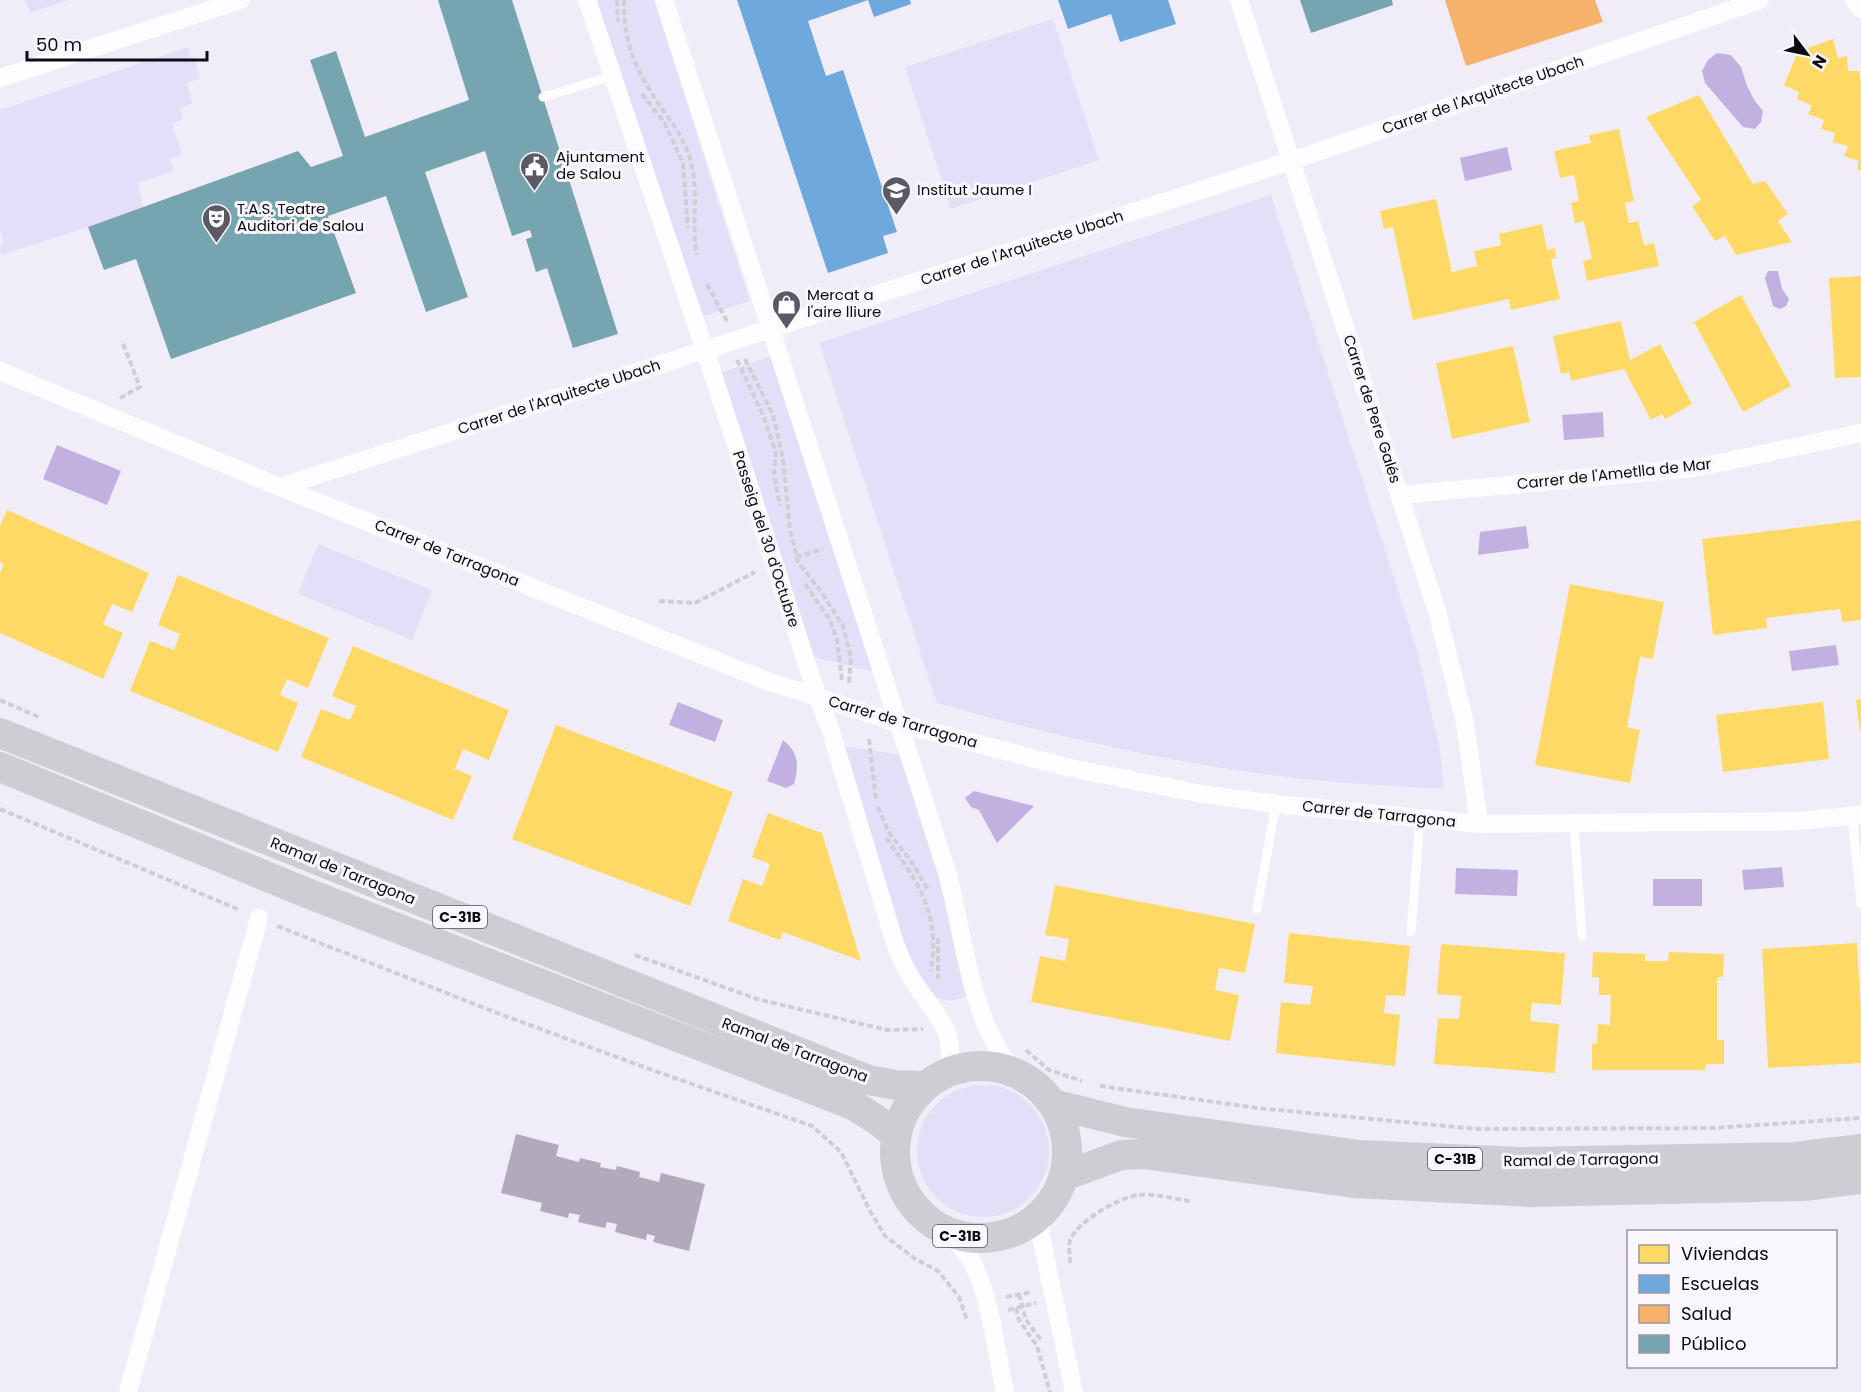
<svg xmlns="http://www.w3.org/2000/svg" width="1861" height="1392" font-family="Poppins,sans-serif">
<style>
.green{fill:#e5def8}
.water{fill:#c0b1e1}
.homes{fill:#ffd966}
.schools{fill:#6fa8dc}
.health{fill:#f6b26b}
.public{fill:#76a5af}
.building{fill:#b0aabc}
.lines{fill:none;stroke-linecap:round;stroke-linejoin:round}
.path{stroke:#d0ced3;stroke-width:4;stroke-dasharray:6 3;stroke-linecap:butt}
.lane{stroke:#fdfcfe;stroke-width:9}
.street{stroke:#fdfcfe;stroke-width:18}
.primary{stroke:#cfcdd3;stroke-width:30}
.labels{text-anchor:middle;stroke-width:6;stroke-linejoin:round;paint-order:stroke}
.shield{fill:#f9f7fd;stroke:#54515a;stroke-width:1.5}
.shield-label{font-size:14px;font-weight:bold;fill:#0d0a14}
.street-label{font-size:15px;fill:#0d0a14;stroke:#f9f7fd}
.poi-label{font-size:15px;fill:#0d0a14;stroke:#f9f7fd;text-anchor:start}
</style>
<rect width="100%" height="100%" fill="#f0edf9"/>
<path class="green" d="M25 0H69L30 13Z
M597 0H654L750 301 699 318Z
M1053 19 1099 160 951 209 905 67Z
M188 47 191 58H194L200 78 187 83 192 104 180 108 183 119 172 123 182 155 170 159 174 171 138 183 143 207 88 227 1 255 0 244 3 242 0 229V110Z
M1271 195 1417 650 1440 751 1444 789C1397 786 1350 784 1303 779 1179 765 1057 737 937 703L819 343Z
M772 356 874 672 814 657 719 373Z
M318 544 432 590 412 640 298 594Z
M843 746 900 755 939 879 968 996 951 1001 937 998 922 981 903 945Z
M917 1151a66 66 0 1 1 132 0a66 66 0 1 1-132 0Z"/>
<path class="water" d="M1717 53 1731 55 1741 67 1747 86 1755 101 1763 111 1761 122 1755 129 1743 127 1705 83 1702 71 1708 60Z
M1507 147 1512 170 1465 181 1460 158Z
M1768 271H1778L1782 289 1789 299 1786 306 1780 309 1773 306 1765 278Z
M1603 412 1604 437 1564 440 1562 415Z
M57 445 121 471 107 505 43 479Z
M1526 526 1529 548 1478 555 1480 532Z
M1836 645 1839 665 1792 671 1789 651Z
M678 702 723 720 715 742 669 725Z
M783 740C799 753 799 765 794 784L786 788 767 781Z
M974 791 1034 806 997 843 979 810 971 807 965 798Z
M1782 867 1784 887 1744 890 1742 870Z
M1456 868 1518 870 1517 896 1455 894Z
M1653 879H1702V906H1653Z"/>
<path class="homes" d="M1833 39 1838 58 1847 56 1848 71H1859L1861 85V171L1857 169 1859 161 1844 156 1848 146 1833 142 1835 133 1821 129 1824 120 1808 114 1812 106 1797 99 1799 92 1784 85 1798 51Z
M1699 95 1753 184 1765 181 1788 214 1778 221 1792 242 1736 255 1725 236 1715 241 1692 206 1701 200 1646 117Z
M1619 129 1634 201 1625 203 1629 223 1638 221 1644 245 1654 243 1659 266 1587 281 1583 261 1592 259 1584 221 1575 223 1571 203 1579 201 1574 175 1560 178 1554 151 1591 143 1589 135Z
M1436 199 1452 272 1477 266 1474 251 1501 245 1499 234 1542 224 1547 250 1555 248 1556 258 1551 259 1560 299 1511 310 1509 299 1413 320 1393 227 1384 229 1380 211Z
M1861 276V377L1835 378 1829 278Z
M1741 295 1791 386 1743 412 1694 322Z
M1621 321 1630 360 1660 344 1692 404 1665 419 1662 414 1651 420 1624 369 1571 381 1569 372 1561 374 1553 336Z
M1513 346 1530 422 1452 439 1436 363Z
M7 510 149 573 132 612 112 604 103 624 123 633 103 679 0 633V573L4 564 0 562V526Z
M1861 520V620L1842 622 1840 609 1766 618 1767 628 1713 635 1702 539Z
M178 575 329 638 308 688 287 679 280 695 298 703 278 752 130 691 150 641 174 650 180 634 158 625Z
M1570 584 1664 602 1653 659 1640 657 1627 727 1640 730 1630 783 1535 765Z
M353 646 509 710 489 760 463 749 455 769 472 776 453 820 301 757 321 709 350 720 356 706 332 696Z
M1861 699V732H1860L1856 700Z
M1823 702 1829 759 1723 772 1716 715Z
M556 725 733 792 690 906 512 839Z
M768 813 822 833 861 961 783 932 780 940 728 921 743 879 762 886 770 864 752 857Z
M1055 885 1255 924 1245 973 1219 968 1215 990 1239 995 1230 1041 1031 1002 1040 956 1065 961 1069 939 1045 935Z
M1289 933 1410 946 1405 996 1386 995 1384 1013 1400 1015 1395 1066 1276 1053 1281 1002 1310 1005 1313 986 1284 983Z
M1857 943 1861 1011V1063L1768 1068 1762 949Z
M1441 944 1565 953 1561 1005 1532 1003 1530 1021 1559 1024 1555 1073 1434 1064 1438 1018 1459 1019 1461 996 1437 994Z
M1593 952 1645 954V961H1668L1669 952 1724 954 1723 976 1717 978V1040H1724V1064H1706L1705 1070H1592V1044L1597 1043 1598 1024 1610 1025 1611 995H1599V977H1592Z"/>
<path class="schools" d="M737 0H868L808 21 826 76 843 70 897 232 883 236 888 253 828 273Z
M868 0H910L911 4 874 17Z
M1058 0H1168L1176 24 1120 42 1111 14 1068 29Z"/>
<path class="health" d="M1445 0H1595L1603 22 1466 66Z"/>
<path class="public" d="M438 0H512L618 334 573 348 547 268 536 272 526 239 532 237 530 230 512 236 485 151 425 172 468 297 426 312 386 196 328 216 356 293 171 359 136 259 104 270 88 227 298 151 311 167 343 156 310 60 336 51 365 137 469 100Z
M1300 0H1392L1393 5 1311 33Z"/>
<path class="building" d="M516 1134 559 1145 556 1156 579 1162 580 1158 601 1163 600 1167 616 1170 617 1166 640 1172 639 1177 659 1182 661 1173 705 1184 689 1251 653 1242 655 1236 647 1234 646 1240 615 1232 617 1224 607 1222 605 1228 578 1222 580 1215 569 1213 568 1218 540 1211 542 1203 501 1193Z"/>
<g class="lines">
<path class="path" d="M617 0 618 22
M624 0C623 32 631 60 648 87 663 113 684 133 691 163 699 191 691 226 697 255
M642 94 664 122 683 163 688 228
M707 284 728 323
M745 359 773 415 783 459 790 530 798 562 820 590 843 626 851 658 849 683
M737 360 763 415 776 453 774 474 780 506
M120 398 140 387 122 341
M796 557 823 549
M805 584 830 620 837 640 842 681
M659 601 695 603 755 572
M0 700 41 718
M869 739 876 800
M878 807 889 833 914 865 928 890
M0 809 240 910
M886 838C908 869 931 897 933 938 934 949 932 960 931 971
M277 926 497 1013 652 1070 812 1126 841 1152 870 1211 885 1236 914 1258 938 1271 959 1297 967 1320
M938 938V979
M635 955 757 999 887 1030 923 1029
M1026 1050 1049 1070 1082 1081
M1100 1086 1257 1108 1477 1129 1714 1128 1861 1118
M1070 1263C1070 1256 1068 1247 1070 1240 1078 1221 1119 1197 1139 1195 1154 1193 1174 1199 1190 1201
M1019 1294 1026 1320 1041 1340
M1006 1297 1031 1292
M1016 1308 1019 1320 1037 1346 1050 1392
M1008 1310 1036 1303"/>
<path class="lane" d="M543 97 613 76
M1852 817 1861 903
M1574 824 1582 936
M1257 909 1276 804
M1411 932 1420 818"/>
<path class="street" d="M587 0 705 350 818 698 830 728 894 940C899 955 905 969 914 982 937 1018 955 1025 949 1071
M664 0 947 872C965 938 969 1018 1014 1072
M1239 0 1437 611 1465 723 1479 824
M1854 0 1861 9
M0 78 241 0
M0 371 280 487 767 681 898 723 1070 768 1202 794 1276 804 1479 824 1798 821 1861 815
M280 487 1291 161 1760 0
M1399 495 1695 468 1861 433
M1045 1210 1040 1232 1074 1392
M949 1233C958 1243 968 1254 974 1266 992 1305 996 1351 1005 1392
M128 1392 259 918"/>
<path class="primary" d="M0 733 868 1080 896 1085 924 1086
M0 767 307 893 853 1105 877 1120 896 1135
M895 1152a86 86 0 1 1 172 0a86 86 0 1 1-172 0Z
M1053 1104 1125 1122 1359 1155 1521 1162 1795 1157 1861 1149
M1064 1176 1121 1155 1144 1154 1354 1183 1529 1192 1804 1186 1861 1179"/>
</g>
<defs>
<symbol id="civic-pin" viewBox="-11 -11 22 30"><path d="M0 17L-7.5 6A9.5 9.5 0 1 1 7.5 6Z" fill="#5c5964" stroke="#f9f7fd"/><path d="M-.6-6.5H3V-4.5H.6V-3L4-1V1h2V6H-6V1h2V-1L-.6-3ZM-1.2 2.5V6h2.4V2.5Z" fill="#fff"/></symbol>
<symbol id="school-pin" viewBox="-11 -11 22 30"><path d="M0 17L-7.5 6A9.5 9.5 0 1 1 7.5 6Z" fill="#5c5964" stroke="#f9f7fd"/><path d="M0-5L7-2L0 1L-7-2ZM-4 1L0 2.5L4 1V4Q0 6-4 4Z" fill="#fff"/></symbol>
<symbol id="theatre-pin" viewBox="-11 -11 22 30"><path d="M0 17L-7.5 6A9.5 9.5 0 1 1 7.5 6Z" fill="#5c5964" stroke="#f9f7fd"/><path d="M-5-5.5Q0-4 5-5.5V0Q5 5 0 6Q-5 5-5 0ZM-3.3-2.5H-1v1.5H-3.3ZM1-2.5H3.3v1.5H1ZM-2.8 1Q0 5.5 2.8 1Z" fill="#fff"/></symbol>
<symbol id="shop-pin" viewBox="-11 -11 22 30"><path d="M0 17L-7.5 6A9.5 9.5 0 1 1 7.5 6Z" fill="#5c5964" stroke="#f9f7fd"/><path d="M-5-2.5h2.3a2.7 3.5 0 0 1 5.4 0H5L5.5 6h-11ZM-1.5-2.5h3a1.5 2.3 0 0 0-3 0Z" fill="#fff"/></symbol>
</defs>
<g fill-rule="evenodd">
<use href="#civic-pin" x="518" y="150" width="33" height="45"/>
<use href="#school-pin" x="880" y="174" width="33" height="45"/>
<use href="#theatre-pin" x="200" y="202" width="33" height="45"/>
<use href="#shop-pin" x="770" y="288" width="33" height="45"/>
</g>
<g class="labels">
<g class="shield">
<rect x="433" y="906" width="54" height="22" rx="4.5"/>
<rect x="1428" y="1148" width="54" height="22" rx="4.5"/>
<rect x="933" y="1225" width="54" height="22" rx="4.5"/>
</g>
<g class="shield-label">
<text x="460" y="922">C-31B</text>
<text x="1455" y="1164">C-31B</text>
<text x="960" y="1241">C-31B</text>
</g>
<g class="street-label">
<text transform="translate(1483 95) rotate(-19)" y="5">Carrer de l'Arquitecte Ubach</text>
<text transform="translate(1022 248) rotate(-18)" y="5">Carrer de l'Arquitecte Ubach</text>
<text transform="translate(559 397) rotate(-18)" y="5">Carrer de l'Arquitecte Ubach</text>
<text transform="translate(1372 409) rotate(72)" y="5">Carrer de Pere Galés</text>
<text transform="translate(1614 474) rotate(-6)" y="5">Carrer de l'Ametlla de Mar</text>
<text transform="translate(766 539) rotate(72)" y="5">Passeig del 30 d'Octubre</text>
<text transform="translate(447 553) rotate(22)" y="5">Carrer de Tarragona</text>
<text transform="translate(903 722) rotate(16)" y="5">Carrer de Tarragona</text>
<text transform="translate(1379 814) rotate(6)" y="5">Carrer de Tarragona</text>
<text transform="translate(343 871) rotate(22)" y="5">Ramal de Tarragona</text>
<text transform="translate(795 1050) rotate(21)" y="5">Ramal de Tarragona</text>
<text transform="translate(1581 1160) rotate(-1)" y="5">Ramal de Tarragona</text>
</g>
<g class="poi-label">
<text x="556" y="162">Ajuntament<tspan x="556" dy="17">de Salou</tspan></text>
<text x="917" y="195">Institut Jaume I</text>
<text x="237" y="214">T.A.S. Teatre<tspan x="237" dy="17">Auditori de Salou</tspan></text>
<text x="807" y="300">Mercat a<tspan x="807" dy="17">l'aire lliure</tspan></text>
</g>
</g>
<rect x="1627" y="1230" width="210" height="138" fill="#f9f7fd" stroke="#9b98a0" stroke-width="1.5"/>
<rect x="1639" y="1245" width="30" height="18" fill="#ffd966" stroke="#9b98a0" stroke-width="1.5"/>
<text x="1681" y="1260" font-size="18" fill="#0d0a14">Viviendas</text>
<rect x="1639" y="1275" width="30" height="18" fill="#6fa8dc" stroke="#9b98a0" stroke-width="1.5"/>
<text x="1681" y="1290" font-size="18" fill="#0d0a14">Escuelas</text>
<rect x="1639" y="1305" width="30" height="18" fill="#f6b26b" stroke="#9b98a0" stroke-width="1.5"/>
<text x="1681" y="1320" font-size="18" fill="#0d0a14">Salud</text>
<rect x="1639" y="1335" width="30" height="18" fill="#76a5af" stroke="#9b98a0" stroke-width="1.5"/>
<text x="1681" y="1350" font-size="18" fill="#0d0a14">Público</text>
<g transform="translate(1807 54) rotate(122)" stroke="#f9f7fd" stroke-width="4.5" paint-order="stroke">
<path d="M0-4.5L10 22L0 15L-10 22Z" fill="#0d0a14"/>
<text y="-9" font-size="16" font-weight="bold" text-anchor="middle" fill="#0d0a14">N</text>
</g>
<path d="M27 51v9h180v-9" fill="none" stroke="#0d0a14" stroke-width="3"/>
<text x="36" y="51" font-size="18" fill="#0d0a14" stroke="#f9f7fd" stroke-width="4.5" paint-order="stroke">50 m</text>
</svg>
